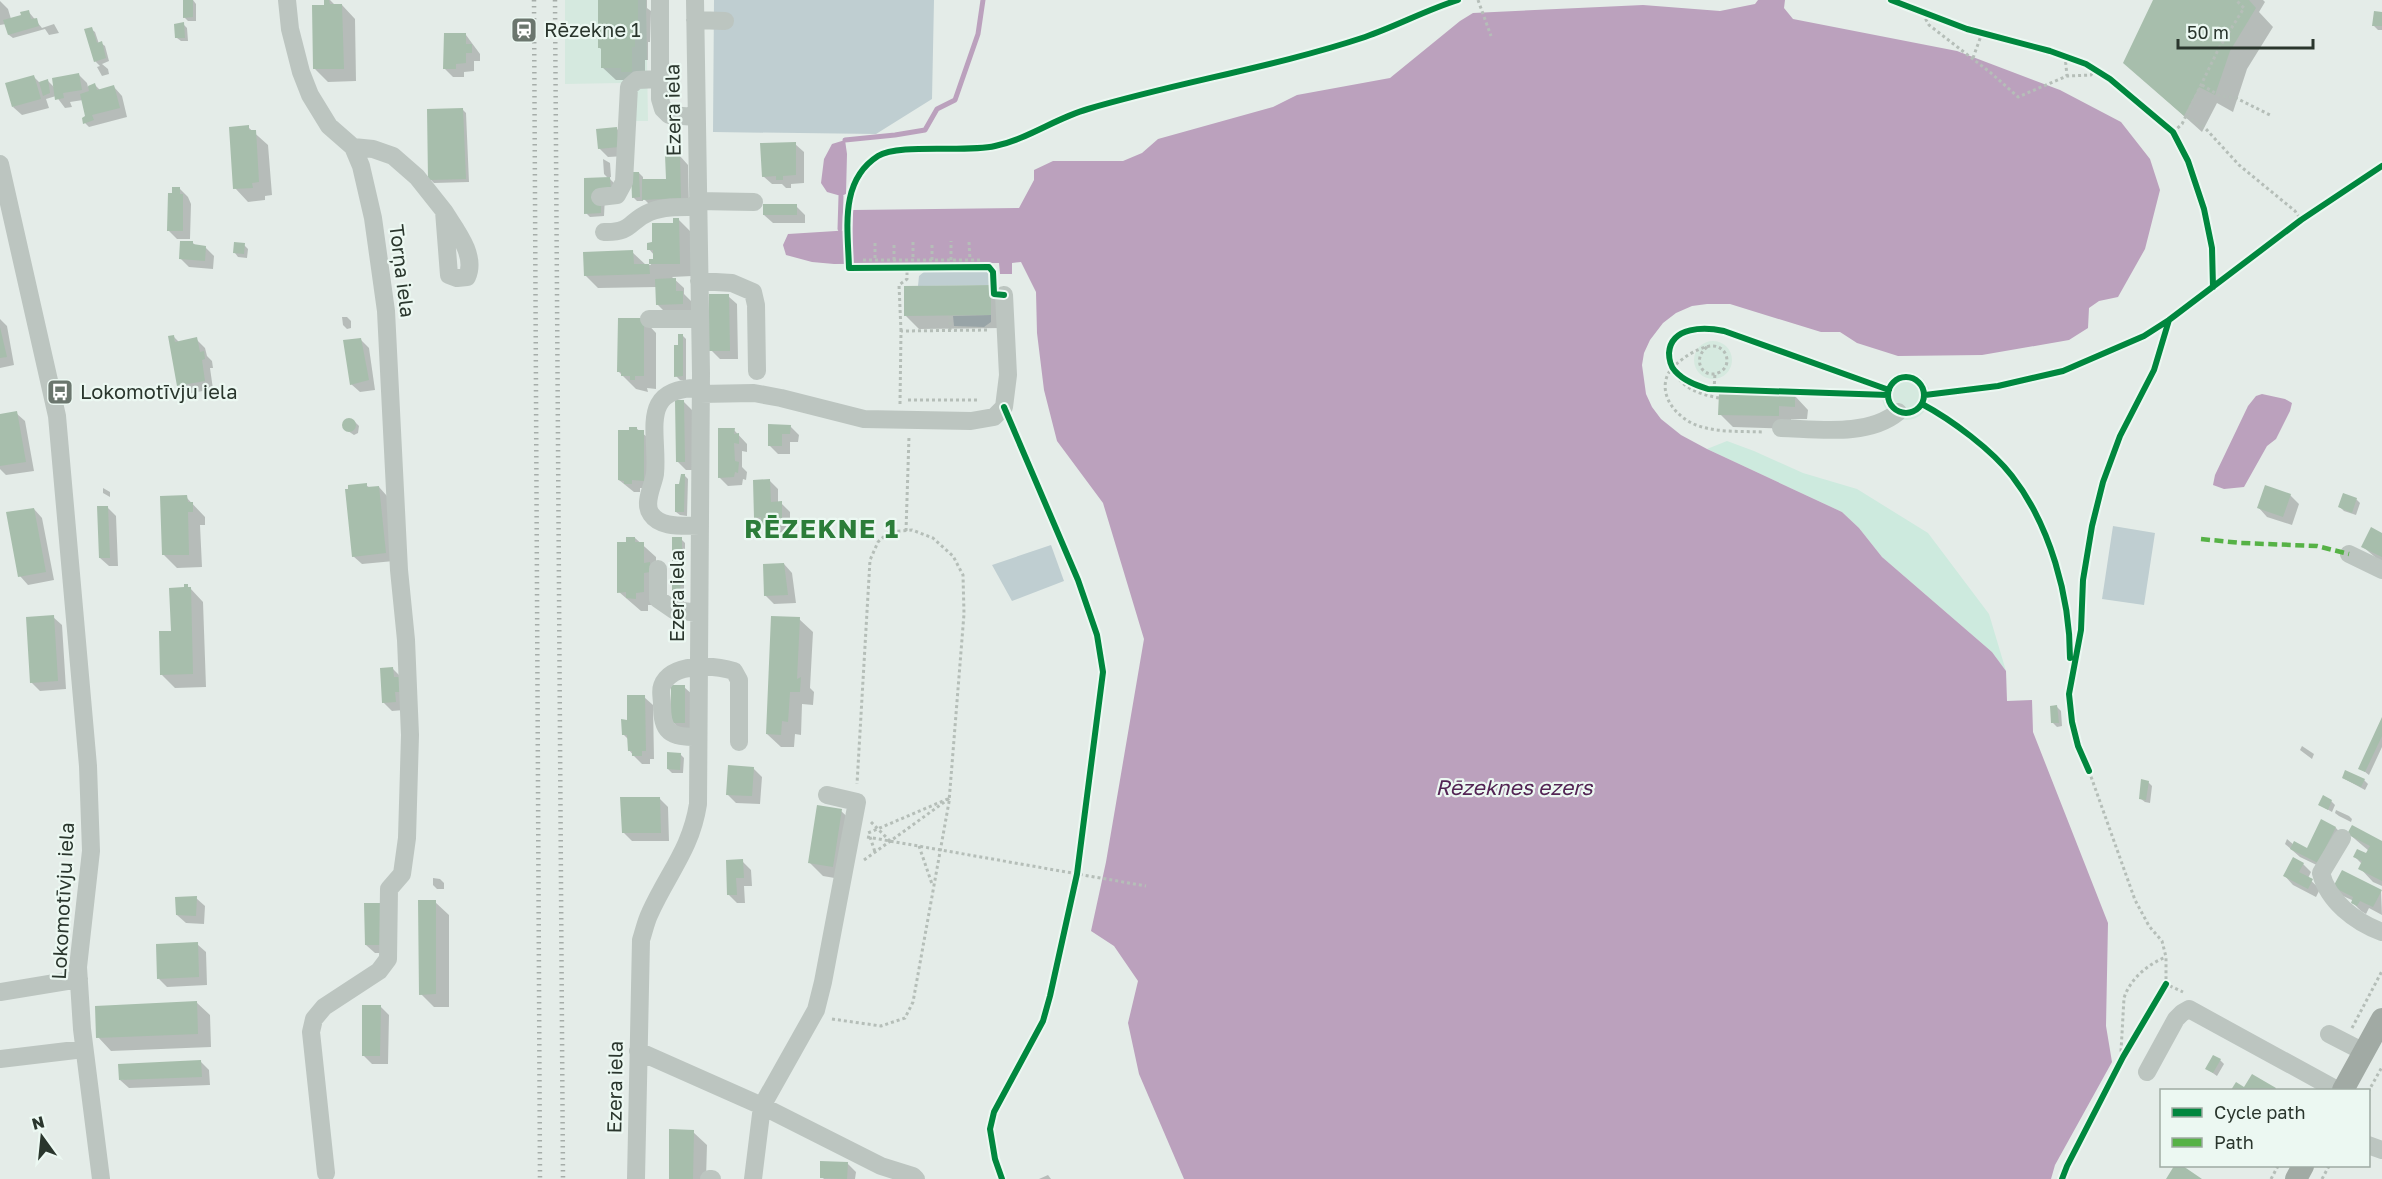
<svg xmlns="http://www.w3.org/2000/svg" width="2382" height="1179" font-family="'Golos Text',sans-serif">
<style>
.green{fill:#bfced1}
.sand{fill:#cdeade}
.plaza{fill:#d5e9df}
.water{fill:#bba1bd}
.shadow{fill:#0003}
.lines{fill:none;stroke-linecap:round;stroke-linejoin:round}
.stream{stroke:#bba1bd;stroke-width:5}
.building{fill:#a7beac}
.path{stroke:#b5beb8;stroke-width:3;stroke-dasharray:3 3;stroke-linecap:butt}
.minor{stroke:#bcc5c0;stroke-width:18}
.major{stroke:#a1aaa4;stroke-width:22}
.rail{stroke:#a6ada9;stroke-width:4.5;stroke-dasharray:1.5 4.5;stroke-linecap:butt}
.quiet{stroke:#56b246;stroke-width:4.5;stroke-dasharray:9 4.5;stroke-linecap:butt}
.cycleway-casing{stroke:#ecf8f2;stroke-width:10}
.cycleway{stroke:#00873e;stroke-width:6}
.labels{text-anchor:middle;stroke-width:4.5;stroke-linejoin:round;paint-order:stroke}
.poi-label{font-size:20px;fill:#2a362d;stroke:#ecf8f2;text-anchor:start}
.street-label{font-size:20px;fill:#2a362d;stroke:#ecf8f2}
.water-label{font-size:21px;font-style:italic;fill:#532454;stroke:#ecf8f2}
.district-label{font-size:26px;font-weight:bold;letter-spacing:1.5px;fill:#2c7d39;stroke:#ecf8f2}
</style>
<rect width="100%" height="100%" fill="#e4ece8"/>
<path class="green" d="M714 0H934L932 99 876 134 713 132Z
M984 270 990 274 991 285 918 286 919 276 925 271Z
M991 315V322L984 327 954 326 953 316Z
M2113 526 2155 533 2144 605 2102 599Z
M1051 545 1064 581 1012 601 992 565Z"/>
<path class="sand" d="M1727 441 1754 451 1803 473 1857 489 1928 533 1989 614 2006 671 1992 652 1882 557 1859 528 1842 512 1707 449Z"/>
<path class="plaza" d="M565 0H598V48H601V67L621 68 622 72H632V47H635V29H638V0H646L648 121H622L621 83 565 84Z
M1694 360a19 19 0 1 1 38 0a19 19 0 1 1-38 0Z
M1882 396a24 24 0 1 1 48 0a24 24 0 1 1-48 0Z"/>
<path class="water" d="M1758 0H1785L1784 8 1793 19 1957 51 2060 90 2121 122 2150 159 2160 190 2145 249 2118 297 2099 301 2089 308 2088 328 2069 340 1982 355 1898 356 1857 343 1840 332H1821L1730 304H1707L1692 306 1676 313 1663 323 1650 340 1644 353 1642 365 1646 394 1652 407 1661 419 1681 435 1707 449 1842 512 1859 528 1882 557 1992 652 2006 671 2007 701 2032 700 2033 732 2108 923 2106 1026 2112 1062 2055 1165 2051 1179H1184L1139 1074 1128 1023 1138 981 1114 946 1091 931 1106 862 1144 639 1103 503 1057 441 1044 390 1037 333 1036 292 1021 262 1012 263V274H1000L999 263 834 264 812 262 786 255 783 245 788 234 852 230 853 210 1019 208 1034 180V170L1053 161H1123L1142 153 1158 139 1273 107 1297 95 1390 78 1460 21 1473 13 1643 5 1720 11 1755 4Z
M845 140 847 154 846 194 841 196 827 192 821 183 824 159 832 144Z
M2262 394 2285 399 2292 403 2290 411 2276 439 2267 446 2244 487 2224 489 2213 485 2215 475 2248 406 2256 396Z"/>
<path class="shadow" d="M184 0H193L196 4V21H188L184 17Z
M326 0H330L335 5H342L355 19 356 81 328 82 315 69Z
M599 0H647V8L651 11 650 42H648V60H645V85L632 80H616L602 67V50L600 48Z
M2155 0H2263L2265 2 2259 12 2273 27 2247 69 2233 112 2217 103 2202 132 2125 63Z
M0 1 8 9 11 19 22 16 28 11 42 28 54 24 59 33 49 35 45 29 13 38 9 35 6 24 0 25Z
M2382 13V30H2378L2374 26Z
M183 24 187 28 188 41H181L177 38Z
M91 29 95 32 99 44 101 43 105 46 109 61 102 64 108 69 109 74 102 76 97 67 100 66 95 61Z
M466 35 480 54V61H474V71L464 72V77H453L445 69Z
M79 75 87 83 88 87 95 85 100 90 114 87 122 96 127 117 89 127 85 123 89 118 83 100 70 102 72 107 65 108 56 96 46 99 49 108 22 115 13 107 33 76 40 83 48 81 55 88Z
M462 109 466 113 469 182 434 183 430 179Z
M248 127 268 145 272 195 265 196V200L248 202 235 188Z
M617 129 625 137 626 156 608 157 599 148Z
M795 144 804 152V183L791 184V188H786L782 184H772L763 176Z
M680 156 688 165 689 206 653 208 643 198V201H637L633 197 639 173 643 177V181L667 180Z
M603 159 610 163 611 177H608L618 187 605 197 604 216 590 217 586 213 609 179 604 174Z
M180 189 188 197 191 204 190 239H177L169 231Z
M796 206 805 215V223H773L764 215Z
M678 219 691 232 692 276 672 277 684 288V294L691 301V312L666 313 657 304V287L598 288 585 275 632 252 646 265H651L650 261H655L654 255 649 249Z
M192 242 196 246 205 247 214 256 213 269 189 267 180 258Z
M244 245 248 249 247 258 238 257 235 253Z
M990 286 1003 299 1004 328 919 329 906 316Z
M728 296 737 304 738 359H720L711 350Z
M342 317H347L351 321V328L347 329 343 325Z
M0 319 7 326 14 365 0 368Z
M643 319 656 333V389L647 388 648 392 636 389 619 372Z
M682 335 686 339V380H680L676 376Z
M174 337 179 342 196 339 205 348 207 356 212 361 213 368H210L213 389 187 394 178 385Z
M361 340 369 348 375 390 360 392 351 384Z
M1795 396 1808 410 1807 419H1791V429L1733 427 1720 414Z
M683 401 692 410V470H686L677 461Z
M16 413 25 421 34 471 6 475 0 469V415Z
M347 419 355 422 359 426 358 433 354 435 345 429 343 425Z
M790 426 799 435 798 442H790V454H778L770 446Z
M636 428 652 441V488H640V492H634L619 480 631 432Z
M734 430 747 444V452L742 451V467L747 472 746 480 743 479 742 485 728 486 719 477Z
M684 475 688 479 687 516 680 515 676 512 680 485Z
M769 480 778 489V503H781L790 512V532L771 533 756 517Z
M366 485 370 488 379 487 387 496 394 561 362 564 353 556Z
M103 488 110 492V497L103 493Z
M2290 495 2299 504 2292 525 2267 517 2259 508Z
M186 497 205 517V525H200L202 567 177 568 164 555Z
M2356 499 2360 503 2356 515 2344 511 2340 507Z
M107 507 116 516 118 566H109L100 558Z
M34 509 42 518 54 580 28 585 20 576Z
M2382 535V563L2362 546Z
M635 538 656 557V605H648V611H641L619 592 628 544Z
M681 539 685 543V565H678L674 561Z
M784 564 792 573 796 603 774 604 765 595Z
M681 573 684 577V602H677L673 598Z
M190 588 203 602 206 687 175 688 162 675 172 633Z
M53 617 62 625 66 689 40 691 31 682Z
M799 619 813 632 810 688 814 692 813 705 802 704 801 735 795 734 794 747H781L767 734Z
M393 669 401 677 404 710 392 711 383 702Z
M684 687 693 695V731H681L673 722Z
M644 697 653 705 654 759H650V764H642L634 756 629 750V740L623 734Z
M2057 707 2061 711 2062 726 2057 727 2053 723Z
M2382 721V747L2369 775 2360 768Z
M2302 746 2314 754 2312 759 2300 750Z
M680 754 684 758 683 773H672L668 769Z
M753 768 762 777 760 804 736 803 728 795Z
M2343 778 2364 780 2368 784 2365 790Z
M2148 782 2152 786 2150 803 2145 802 2141 799Z
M660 799 668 807 669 841H632L624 833Z
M2331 801 2335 805 2332 812 2320 805Z
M2336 810 2349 816 2352 819 2351 822 2339 816 2335 813Z
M841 811 855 824 846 880 823 876 810 863Z
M2322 821 2336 828 2344 837 2327 870 2300 857 2285 844 2287 839 2294 845 2307 850Z
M2349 834 2382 843V886L2373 882 2360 868 2362 864 2355 857 2367 855 2369 851Z
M742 861 751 870 752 886H744L745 903H737L728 894Z
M2303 864 2311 872 2308 878 2320 889 2316 897 2293 885 2285 876Z
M433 878 440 879 444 883V889H437L433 885Z
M2335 887 2381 891 2382 915 2369 908 2366 914 2361 911 2353 903 2354 901 2343 896Z
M196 898 205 906 204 924 186 923 177 915Z
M435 902 449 915V1007H434L421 994Z
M365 905 391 953H375L366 945Z
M197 944 206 952 207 985 167 987 159 979Z
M196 1002 210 1015 211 1047 111 1051 98 1037Z
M380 1006 389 1015 388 1064H372L364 1056Z
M2220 1060 2224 1064 2217 1076 2207 1069Z
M201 1062 209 1070 210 1085 129 1088 120 1080Z
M2237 1084 2245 1089 2277 1090H2234Z
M693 1132 707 1145 706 1179H670Z
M847 1163 856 1172 855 1179H824L822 1177Z
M1048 1175 1051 1179H1039Z"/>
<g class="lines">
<path class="stream" d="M845 140 895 135 925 130 937 109 955 100 978 34 983 0
M840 229 841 196"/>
</g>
<path class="building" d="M183 0H193V17L183 18Z
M324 0H329L330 4H342L344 69H313L312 5H324Z
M598 0H638V29H635V47H632V72H621V68H601V48H598Z
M2153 0H2249L2256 8 2230 51 2215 95 2199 87 2184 116 2123 63Z
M29 10 31 19 37 18 39 26 8 35 3 20 21 15 20 12Z
M2374 11 2382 12V26H2372Z
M184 22 185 38H175L174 24Z
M92 27 97 43 102 41 106 58 94 62 84 29Z
M444 33H466V44H472V53H466V63L456 64V69H443Z
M79 73 82 90 63 93 64 98 55 100 52 78Z
M34 75 41 99 12 107 5 83Z
M48 79 50 93 43 96 39 82Z
M95 83 97 90 114 85 120 108 92 115 94 120 83 124 82 118 85 116 80 94 89 91 88 86Z
M463 108 466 179 428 180 427 109Z
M249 125V130H256L259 182 252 183 253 188 233 189 229 127Z
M617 127 619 147 598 149 596 129Z
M796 142V175L783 176V180H776V176L762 177 760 143Z
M665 155H680L681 198 642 200V179H666Z
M631 172H639L640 197 632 198Z
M610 177 611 190 601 204V213L584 214V178Z
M172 187H180V194H183V231H167L168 193H172Z
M763 204H797V215H763Z
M673 218H679L680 264H649L650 274 584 276 583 252 633 250 634 264H649V259H653V250H647V243L652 242V223H673Z
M180 241H193V244L206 246 205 261 179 259Z
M234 242 245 243 244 254 233 253Z
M676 278V291H683V304L656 305 655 279Z
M991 285V315L904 316V286Z
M709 294H729L730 351H709Z
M618 318H644V376H635V380H630V376H621V372H617Z
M0 327 7 357 0 358Z
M678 334H683V376L674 377V345H678Z
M174 335 175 342 197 337 200 352 204 351 205 359 202 360 205 381 177 386 168 336Z
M361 338 369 380 350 385 343 340Z
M1719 393 1795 395V407L1779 406V416L1718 415Z
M675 400H684L685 462H676Z
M17 411 26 462 0 466V414Z
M342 425a7 7 0 1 1 14 0a7 7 0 1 1-14 0Z
M768 424 791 425 790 434H782V446H768Z
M629 427H637V430H644V481L632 480V484H624V481L618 480V430H629Z
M718 428H735L734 434 739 433V444L734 443 735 461 739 462 738 473 735 472 734 477 718 478Z
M681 474H685L684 512H675V484H679Z
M770 479 771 502 782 501V524L761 525V517L754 518 753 480Z
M367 483V487L379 486 386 553 352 557 345 489H348V485Z
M2265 485 2291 494 2283 517 2257 508Z
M2343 493 2357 498 2352 513 2338 507Z
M187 495 188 502H193V512H188L189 555H162L160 496Z
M97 506H108L110 558H99Z
M34 508 46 572 18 577 6 512Z
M2371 527 2382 533V557L2361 547Z
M626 537H635V542H644V563L650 562V572L644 573V592L636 593V599L626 598V592L617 593V542H626Z
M672 537H682V561H672Z
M784 563 788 595 764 596 763 564Z
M676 572H681L680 599H672V581H676Z
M184 584H188V587H191L193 674 160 675 159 631H171L169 588 184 587Z
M54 615 58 681 30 683 26 617Z
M771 616 800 617 797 679 801 677 800 692H790L788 722 782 721 781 735 766 734Z
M393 667 394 677H399L400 692H395L396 702 382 703 380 668Z
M671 685H685V723H671Z
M627 695H645L646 751H642V756H632V751H628L627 735H622L621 719 627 720Z
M2057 705 2059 723H2051L2050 706Z
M2382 717V736L2365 772 2358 769Z
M667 752 681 753 680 770 667 769Z
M728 765 754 767 752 796 726 795Z
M2345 770 2365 779 2361 787 2342 778Z
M2141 779 2149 781 2146 800 2139 799Z
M2323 795 2332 800 2328 810 2318 805Z
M620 797H660L661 833H622Z
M817 805 842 809 833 867 808 863Z
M2321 819 2336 827 2318 863 2290 849 2294 841 2307 848Z
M2352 825 2382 841V881L2358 869 2362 861 2353 857 2357 849 2366 853 2370 846 2347 834Z
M2293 857 2304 863 2299 872 2313 879 2308 889 2283 876Z
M743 859 744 878H736L737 895H727L726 860Z
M2342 870 2382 890 2373 907 2360 901 2357 906 2351 903 2353 897 2333 887Z
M197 896 196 916 176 915 175 897Z
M418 900H436V994L419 995Z
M364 903H383V945H365Z
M198 942 199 977 157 979 156 944Z
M197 1001 198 1034 96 1038 95 1006Z
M362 1005H381L380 1056H362Z
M2213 1055 2221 1059 2213 1073 2205 1069Z
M201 1060 202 1077 119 1080 118 1064Z
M2252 1074 2276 1088 2275 1090H2231L2236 1082 2244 1087Z
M669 1129 694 1130 693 1179H669Z
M820 1161 848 1162 847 1179 820 1178Z
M2174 1166H2183L2202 1179H2166Z"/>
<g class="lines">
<path class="path" d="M1478 0 1491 36
M1925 13V18L1929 25 1991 73 2018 97 2067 76 2091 75 2095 69
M2065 56 2067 76
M1973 58 1982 33
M2202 85 2220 96 2236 98 2270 115
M2186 116 2205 128 2239 165 2295 211 2301 220
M2173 132 2182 124 2219 48 2244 8 2236 0
M913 242V260
M969 242 970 260
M875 243V260
M863 260H983
M894 260V242
M932 260V242
M951 260V241
M950 316V330
M901 331 899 285 907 279V268
M1707 347C1691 359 1703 381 1720 372 1731 366 1728 351 1718 347 1705 341 1674 362 1668 374 1658 395 1676 417 1696 425 1717 433 1741 431 1764 432
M1673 369C1682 389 1699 394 1719 398
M1714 390 1715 373
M908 400H979
M900 404 901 331 989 330
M906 531 909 436
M2089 771 2135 900 2149 926 2162 941 2166 957V984L2183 992
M871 822 890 841
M867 837 1146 886
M870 837 875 852
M919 846 932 884
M864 860 950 798 868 833
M832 1019 881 1026 905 1018 913 1002 949 802 964 614 963 575 953 556 933 538 912 530 889 532 878 542 870 560 857 784
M2352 1028 2382 971
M2123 1057 2121 1051 2124 998C2130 979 2148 964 2166 957
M2368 1092 2382 1067
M2271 1179 2278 1166
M2322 1179 2329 1166"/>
<path class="minor" d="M287 0 290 29 301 72 310 95 329 126 353 147 361 166 373 218 386 311 399 570 406 640 410 735 407 838 402 874 389 889 388 959 379 971 324 1007 314 1019 311 1032 326 1173
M660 0V99L663 109 669 115 696 117
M695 20 725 21
M353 147 373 149 393 156 417 177 444 211 449 275 457 278 467 277C477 255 455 229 444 211
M0 164 57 416 88 766 91 851 78 967 82 1029 101 1179
M600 197 617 195 624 182 629 87 637 80 660 79
M697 201 754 202
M604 232C633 233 628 221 650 212 665 206 682 207 697 207
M699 281 732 283 753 292 756 305 757 371
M649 319H700
M700 394 754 393 781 398 864 419 971 421 994 417 1004 407 1008 375 1004 295
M1781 428C1817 429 1868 437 1898 412
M700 526C685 525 661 529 651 514 643 503 653 486 655 474 659 433 637 387 700 388
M2349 554 2382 570
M658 569V599L674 610 699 613
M698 737C670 737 662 733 662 704 662 698 660 691 662 686 671 662 715 665 734 671L739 680V742
M2342 838 2321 873C2328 901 2355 922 2382 932
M0 992 79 979
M2329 1034 2364 1052
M638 1051 762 1106 881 1166 913 1176 916 1179
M0 1059 84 1049
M2147 1072 2176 1019 2182 1013 2189 1009 2337 1090
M2368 1145 2382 1150
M636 1179 641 940C644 931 646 921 650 913 668 873 691 849 698 804L701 373 695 0
M709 1179H712
M753 1179 762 1106 816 1010 823 982 857 802 827 795"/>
<path class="major" d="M2343 1090 2382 1019
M2296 1179 2303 1166"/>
<path class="rail" d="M534 0 540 1179
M555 0 563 1179"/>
<path class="quiet" d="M2201 539 2241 543 2317 546 2349 554"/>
<defs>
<path id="cycleway" d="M1891 0 1967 29 2050 51 2086 64 2110 79 2173 132 2188 161 2204 209 2212 248 2213 287
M1004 295 994 294 993 272 989 267 849 268C848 229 839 181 878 156 899 143 965 153 995 146 1028 139 1056 118 1088 109 1179 82 1275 67 1365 37 1397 26 1426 10 1458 0
M1888 395a18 18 0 1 1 36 0a18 18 0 1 1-36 0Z
M1888 395 1708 389C1696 385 1684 381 1675 371 1671 367 1669 359 1669 353 1671 326 1705 327 1724 331L1889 390
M1925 395 1998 386 2063 371 2144 336 2169 320 2301 220 2382 166
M1922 404C1952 420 1992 450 2012 476 2050 525 2070 597 2070 658
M2089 771 2078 746 2072 722 2069 694 2081 630 2083 580 2092 526 2103 482 2120 436 2154 370 2169 320
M1002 1179 995 1159 990 1129 994 1112 1043 1021 1050 996 1077 874 1103 672 1097 635 1078 580 1004 407
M2062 1179 2067 1166 2123 1057 2166 984"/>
</defs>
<use href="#cycleway" class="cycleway-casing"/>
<use href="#cycleway" class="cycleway"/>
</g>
<defs>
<symbol id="station-square" viewBox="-11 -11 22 22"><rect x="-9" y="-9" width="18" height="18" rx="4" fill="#6b766e" stroke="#ecf8f2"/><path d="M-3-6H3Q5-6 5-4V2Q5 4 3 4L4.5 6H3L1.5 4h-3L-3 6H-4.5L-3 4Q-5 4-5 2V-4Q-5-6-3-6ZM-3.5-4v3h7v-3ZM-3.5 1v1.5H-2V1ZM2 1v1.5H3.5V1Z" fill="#fff"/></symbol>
<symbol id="bus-square" viewBox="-11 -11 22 22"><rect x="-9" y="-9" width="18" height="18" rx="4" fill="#6b766e" stroke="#ecf8f2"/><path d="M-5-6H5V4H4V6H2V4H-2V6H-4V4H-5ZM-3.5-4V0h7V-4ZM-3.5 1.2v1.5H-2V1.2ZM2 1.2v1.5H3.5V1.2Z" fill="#fff"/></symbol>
</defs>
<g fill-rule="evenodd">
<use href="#station-square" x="509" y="15" width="30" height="30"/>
<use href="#bus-square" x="45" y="377" width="30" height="30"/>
</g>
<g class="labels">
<g class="poi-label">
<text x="544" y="37">Rēzekne 1</text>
<text x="80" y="399">Lokomotīvju iela</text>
</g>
<g class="street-label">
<text transform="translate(673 110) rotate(-91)" y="7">Ezera iela</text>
<text transform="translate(402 271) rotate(83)" y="7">Torņa iela</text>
<text transform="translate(677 596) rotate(-90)" y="7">Ezera iela</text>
<text transform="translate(63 901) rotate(-87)" y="7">Lokomotīvju iela</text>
<text transform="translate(615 1087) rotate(-89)" y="7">Ezera iela</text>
</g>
<g class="water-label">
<text x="1514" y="795">Rēzeknes ezers</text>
</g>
<g class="district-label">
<text x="822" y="538">RĒZEKNE 1</text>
</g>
</g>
<rect x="2160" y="1089" width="210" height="78" fill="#ecf8f2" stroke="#9eaaa3" stroke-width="1.5"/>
<rect x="2172" y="1108" width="30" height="9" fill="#00873e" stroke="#9eaaa3" stroke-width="1.5"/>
<text x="2214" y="1119" font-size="18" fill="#2a362d">Cycle path</text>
<rect x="2172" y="1138" width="30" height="9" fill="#56b246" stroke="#9eaaa3" stroke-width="1.5"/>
<text x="2214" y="1149" font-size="18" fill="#2a362d">Path</text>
<g transform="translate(42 1137) rotate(345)" stroke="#ecf8f2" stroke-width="4.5" paint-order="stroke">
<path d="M0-4.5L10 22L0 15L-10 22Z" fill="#2a362d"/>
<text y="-9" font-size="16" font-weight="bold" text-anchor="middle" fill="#2a362d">N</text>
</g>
<path d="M2178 39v9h135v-9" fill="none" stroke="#2a362d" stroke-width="3"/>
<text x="2187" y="39" font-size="18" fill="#2a362d" stroke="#ecf8f2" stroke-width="4.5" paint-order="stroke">50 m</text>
</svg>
